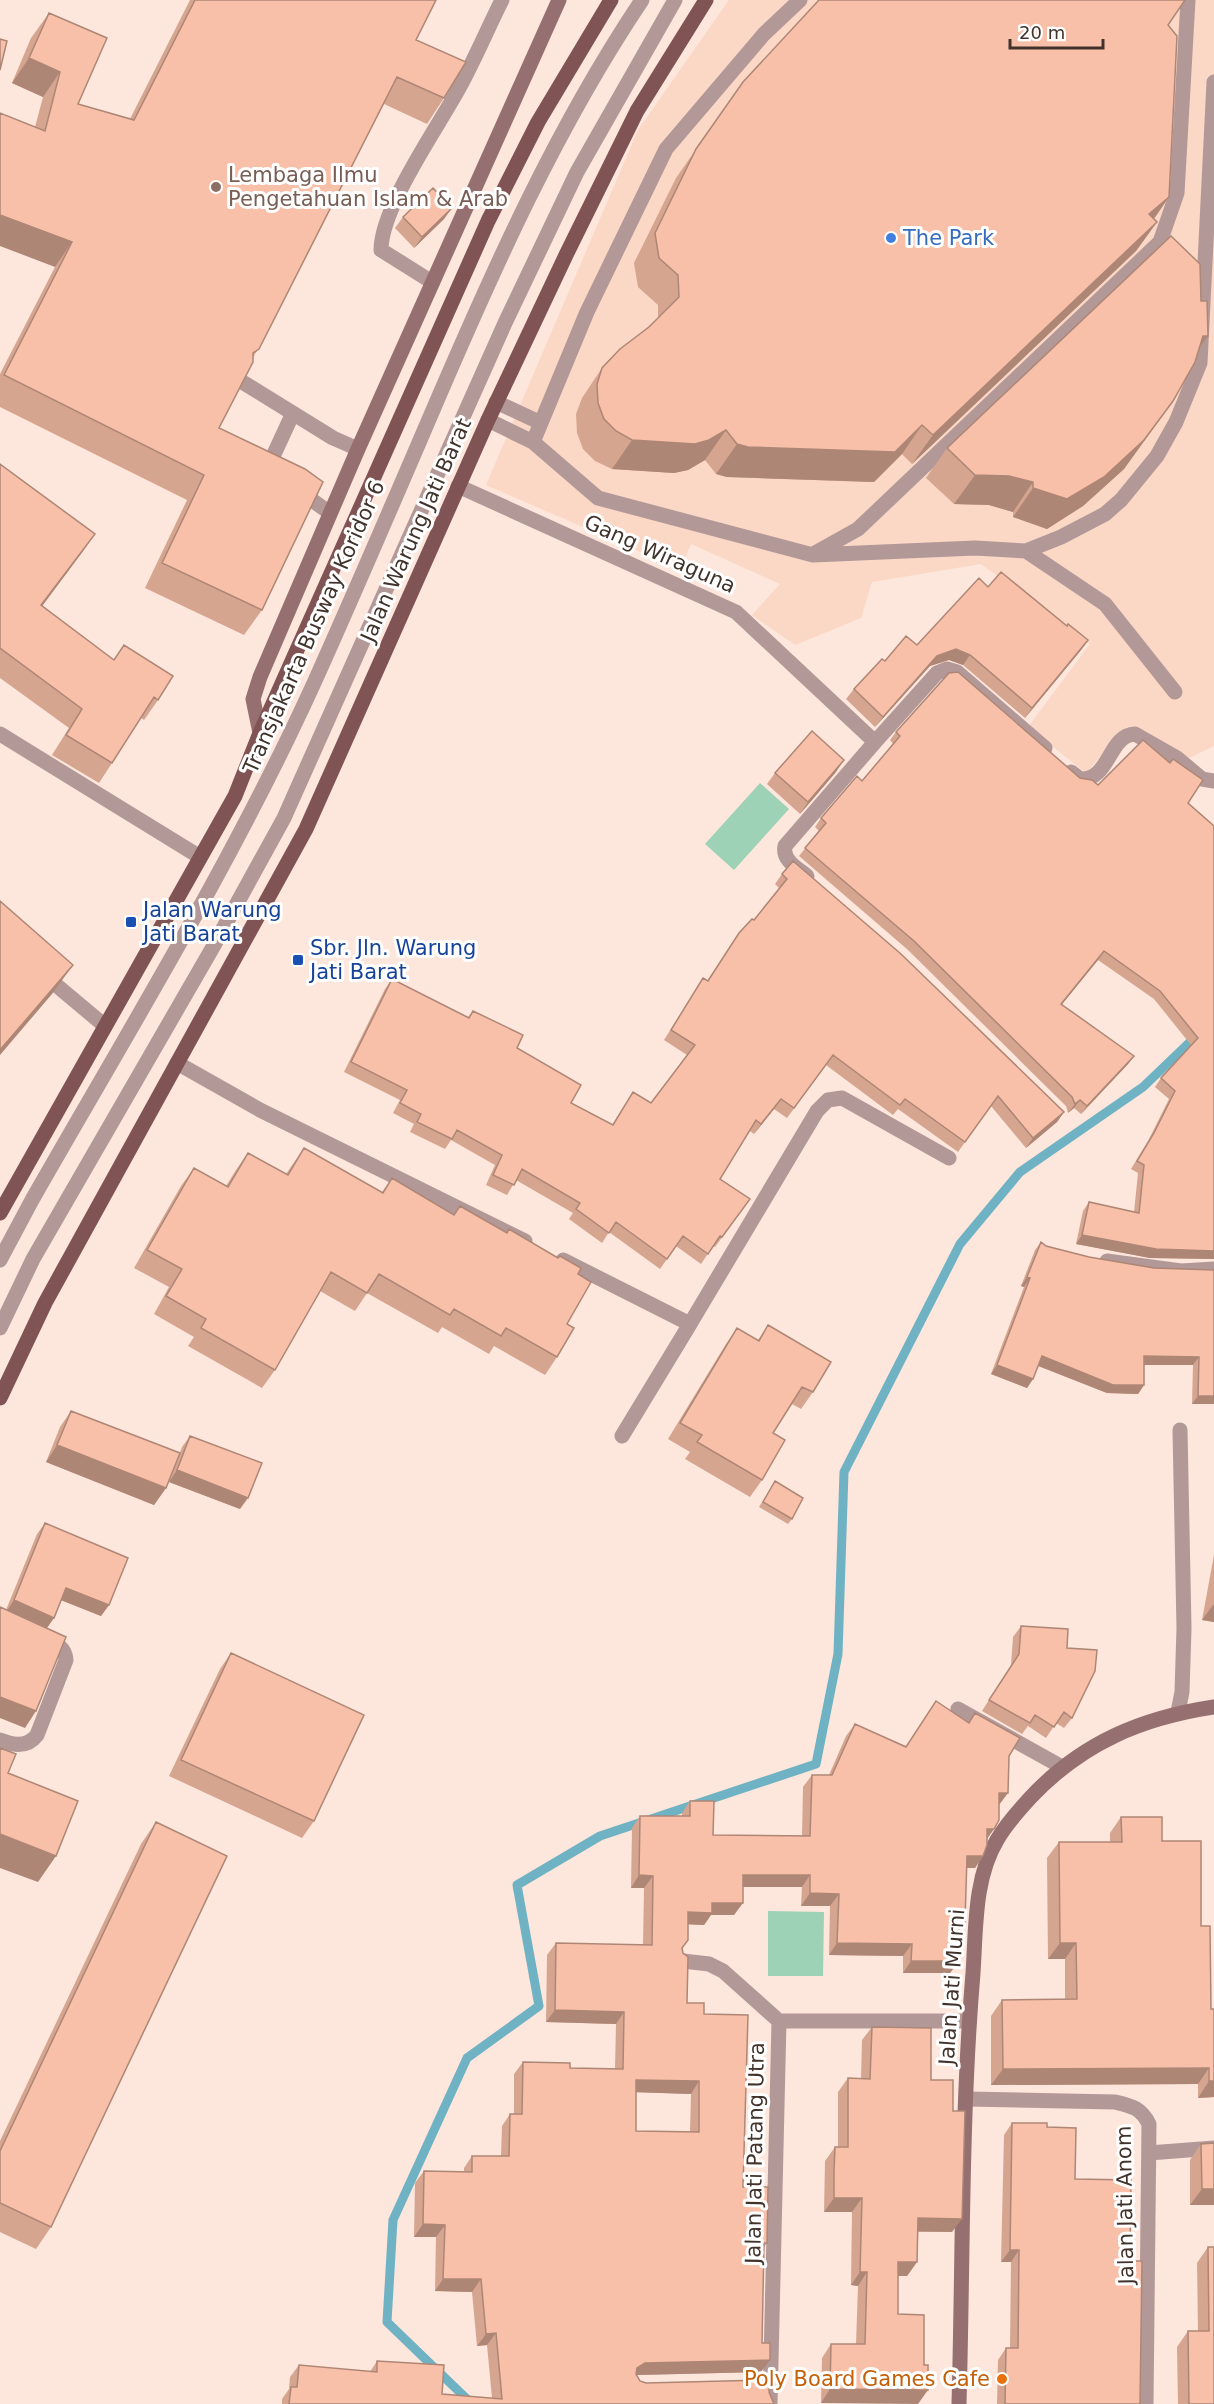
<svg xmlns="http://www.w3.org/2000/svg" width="1214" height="2404" font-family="'DejaVu Sans',sans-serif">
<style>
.built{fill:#fbd7c5}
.green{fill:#9ed2b7}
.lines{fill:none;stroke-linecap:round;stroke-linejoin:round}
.stream{stroke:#6fb2c3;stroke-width:9}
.lane{stroke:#b39898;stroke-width:15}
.street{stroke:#b39898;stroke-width:15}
.secondary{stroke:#966f70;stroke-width:15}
.primary{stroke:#805354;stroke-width:15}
.wall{fill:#d5a590;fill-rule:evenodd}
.shaded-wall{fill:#ae8676}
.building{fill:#f8c0a8;stroke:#ae8676;stroke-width:1.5;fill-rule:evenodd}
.education-dot{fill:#8d6e63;stroke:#fff;stroke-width:2}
.shop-dot{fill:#3f7fe0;stroke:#fff;stroke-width:2}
.transit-dot{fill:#1a4fb4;stroke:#fff;stroke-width:2}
.food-dot{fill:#e8710a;stroke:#fff;stroke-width:2}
.labels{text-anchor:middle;stroke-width:6;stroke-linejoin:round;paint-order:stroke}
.education-label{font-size:21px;fill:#785e54;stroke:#fff;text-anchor:start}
.shop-label{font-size:21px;fill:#366cbe;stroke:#fff;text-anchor:start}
.street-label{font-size:21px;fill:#41332b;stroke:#fff}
.transit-label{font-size:21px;fill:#164399;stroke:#fff;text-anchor:start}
.food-label{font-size:21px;fill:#c56008;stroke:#fff;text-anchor:end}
</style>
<rect width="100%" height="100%" fill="#fde6db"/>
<path class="built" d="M729 0H1214V746L1189 758 1144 730 1126 727 1086 773 1028 727 1090 644 981 564 872 582 861 618 795 645 752 615 780 584 691 544 680 569 486 485 638 130Z"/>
<path class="green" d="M760 783 789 809 734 870 705 844Z
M768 1911 824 1912 823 1976H768Z"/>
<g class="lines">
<path class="stream" d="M472 2404 387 2322 393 2220 467 2058 539 2006 517 1885 600 1836 816 1764 838 1654 844 1472 960 1244 1020 1172 1143 1087 1214 1019"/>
<path class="lane" d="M432 282 381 250C381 208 436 130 458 90 474 61 487 30 502 0
M244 383 333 438 358 449
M496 402 539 422
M488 420 533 442 598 498 813 555 975 548 1026 551 1061 537 1105 514 1121 500 1157 456 1176 422 1200 363 1214 82
M533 442 587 312 666 149 764 34 800 0
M274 472 269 465 293 413
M298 490 330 513
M1026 551 1105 604 1175 692
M815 553 858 529 1160 242 1177 193 1188 0
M43 974 105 1026
M0 1260 32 1200C129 1030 233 861 314 683 355 592 394 501 433 410 494 268 556 128 642 0
M0 1328 33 1259 213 947 284 818 505 323 577 172 675 0
M0 1740C14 1746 28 1747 37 1735L66 1660C65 1646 56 1644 44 1639"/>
<path class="street" d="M458 486 736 612 875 742 937 673 947 669 957 672 1045 748
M0 734 200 857
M1071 772 1080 779C1110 781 1108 735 1135 734L1177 758 1202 779 1214 781
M807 876C797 868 782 860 785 846L875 742
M177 1063 260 1110 525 1241
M563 1260 690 1324 817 1111 828 1100 842 1098 949 1158
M1107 1261 1181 1271 1214 1269
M622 1436 690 1324
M958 1709 1062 1767
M1178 1712 1182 1692 1184 1628 1180 1430
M683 1961 709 1964 723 1971 779 2021
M967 2099 1115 2102C1132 2106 1141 2108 1149 2124L1146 2404
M1149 2153 1214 2148
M770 2404 779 2021H969"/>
<path class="secondary" d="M260 733 253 699 260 677 358 449 559 0
M959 2404C963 2260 961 2116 973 1973 976 1929 974 1878 997 1840 1006 1824 1019 1810 1031 1797 1082 1743 1141 1718 1214 1707"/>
<path class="primary" d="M0 1213 235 796 260 733 488 221 538 122 611 0
M0 1398 45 1303 306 829 488 420 566 255 637 111 706 0"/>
</g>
<path class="wall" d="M190 0H436L416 40 444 98 427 124 384 104 253 358 219 428 262 610 244 635 145 588 187 500 0 407V374L55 267 35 127 43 97 12 83 31 38 49 13 78 104 130 119Z
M1168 25 1169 197 1154 219 1157 222 1136 251 912 464 902 454 874 482 727 477 716 474 705 460 688 470 674 473 612 469 595 461 583 449 577 433 576 414 582 398 602 368 658 318V305L638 287 634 263 676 178 722 112Z
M403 217 444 219 414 248 395 228Z
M1201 301 1208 336 1199 349 1173 401 1124 469 1083 506 1047 529 1013 517V512L989 505 954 504 926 478 947 448Z
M0 464 95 534 42 606 114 660 124 645 158 700 144 720 141 718 112 763 99 783 52 755 69 728 0 678Z
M988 587 1067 626 1088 640 1081 650 1025 718 963 665 949 660 930 666 875 727 846 699 854 689 885 661 917 645Z
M896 732 1080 778 1098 785 1188 803 1214 826V1259L1150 1258 1076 1244 1083 1211 1089 1202 1134 1212 1138 1173 1131 1169 1148 1141 1169 1099 1155 1087 1161 1078 1191 1045 1154 999 1098 960 1061 1005 1134 1056 1128 1064 1081 1114 1074 1108 1068 1113 1066 1106 908 950 799 856 819 831 815 827 821 818 862 781 893 744 890 740Z
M836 772 800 814 767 784 775 773Z
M782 874 1064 1112 1057 1122 1026 1148 991 1106 958 1152 898 1109 893 1115 826 1065 787 1118 774 1109 754 1134 750 1131 720 1179 750 1199 715 1247 713 1246 701 1264 676 1246 660 1269 609 1232 602 1243 569 1219 573 1213 516 1180 507 1195 486 1185 495 1165 451 1140 445 1149 410 1132 414 1124 393 1113 400 1100 344 1072 385 989 392 979 468 1017 473 1011 517 1048 571 1103 612 1125 633 1092 651 1103 687 1055 664 1040 703 978 707 981 732 943 754 920 779 888 775 884Z
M304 1148 382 1192 392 1178 454 1215 460 1206 578 1274 567 1324 557 1357 545 1375 494 1346 489 1354 442 1327 438 1333 367 1293 355 1311 320 1291 275 1370 262 1388 188 1346 194 1337 154 1314 169 1287 134 1268 181 1186 194 1168 226 1186 236 1170 248 1153 286 1174Z
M1041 1242 1046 1246 1089 1257 1154 1268 1214 1270V1404H1192L1193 1365H1144V1385L1138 1394 1107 1393 1038 1366 1033 1379 1027 1388 991 1374 1024 1287 1021 1286 1035 1250Z
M768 1325 813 1392 801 1409 792 1404 773 1433 762 1480 750 1497 685 1459 690 1452 668 1439 726 1344 737 1328 758 1340Z
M71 1411 166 1488 154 1505 46 1462 60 1427Z
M190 1436 240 1509 169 1482 182 1447Z
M775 1481 792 1519 788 1524 759 1507Z
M45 1523 109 1605 101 1616 61 1600 54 1618 47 1628 25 1728 6 1610 37 1534Z
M1214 1555V1622L1202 1620Z
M1021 1626 1067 1648 1072 1718 1064 1728 1056 1723 1046 1738 1028 1726 1022 1734 982 1711 1011 1665 1013 1637Z
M231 1653 314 1821 302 1838 169 1776 220 1669Z
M855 1724 906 1746 1009 1756 994 1829 987 1839 983 1856 975 1868H967L959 1931V1961L950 1973H903V1956L829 1955 830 1906H801L802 1887H743L734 1915H711L704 1925 688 1924 682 1948 687 2003 704 2014 743 2187 767 2243 764 2247 761 2372 637 2375 640 2381 646 2383 769 2392 774 2404H282V2399L289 2389 290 2377 299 2365 370 2372 377 2361 442 2394 492 2398 487 2345 477 2346 472 2292 435 2291 436 2237H414L415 2183 424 2171 464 2172V2168L472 2156H501L502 2126 510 2114H514V2074L523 2062 570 2068 615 2069 616 2024 546 2022 547 1955 556 1943 643 1945 644 1888H631L632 1828 640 1816H682V1813L690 1801 713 1835 802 1836 803 1787 812 1775H829L846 1736ZM636 2092 691 2094 690 2132 636 2131Z
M1121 1817 1162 1841 1201 1926 1211 2009H1214V2097L1198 2098V2084L991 2085V2016L1002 2000 1065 1999V1959H1048L1047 1858 1059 1842H1110V1833Z
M156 1822 51 2227 36 2249 0 2232V2141L141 1844Z
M872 2027 931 2080 952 2232H918L917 2262 907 2276H898V2314L821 2403 822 2358 831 2344H856L858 2286 851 2285 852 2212H824L825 2161 835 2147H838V2092L848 2078 861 2079 862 2040Z
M1012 2123 1047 2127 1075 2179 1130 2261 1140 2404H997L998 2360 1006 2348H1010L1011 2262H1001L1004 2135Z
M1201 2144 1214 2205H1190V2160Z
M1208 2247 1214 2404H1178L1177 2347 1188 2331H1198L1197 2263Z"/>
<path class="shaded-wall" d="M29 58 60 72 43 97 12 83Z
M1169 197 1148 227 1149 214Z
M452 208 444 219 414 248 422 237Z
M0 215 72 242 55 267 0 246Z
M1157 222 1136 251 912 464 933 435Z
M1203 336H1208L1187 366Z
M1173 401 1124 469 1083 506 1047 529 1013 517 1033 488Z
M922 425 902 454 874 482 727 477 716 474 737 444Z
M726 430 705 460 688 470 674 473 612 469 632 440Z
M975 475 1009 476 1033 482 1013 512 989 505 954 504Z
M95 534 81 554 28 625 41 605Z
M1088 640 1081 650 1025 718 1032 708Z
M956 649 970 655 963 665 949 660 930 666 875 727 883 717 937 656Z
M844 760 836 772 800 814 808 802Z
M1104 951 1098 960 1055 1013 1061 1004Z
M73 965 52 994 0 1055V1050Z
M1134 1056 1128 1064 1081 1114 1087 1106Z
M781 1099 774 1109 754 1134 761 1124Z
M1080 1100 1074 1108 1068 1113 1075 1104Z
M1064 1112 1057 1122 1026 1148 1033 1138Z
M1082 1235 1214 1251V1259L1150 1258 1076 1244Z
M1027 1277 1030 1278 1024 1287 1021 1286Z
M1042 1356 1144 1385 1138 1394 1107 1393 1036 1365Z
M1144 1356 1199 1357 1193 1365H1138Z
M997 1365 1033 1379 1027 1388 991 1374Z
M1198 1396H1214V1404H1192Z
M57 1445 166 1488 154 1505 46 1462Z
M177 1470 248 1498 240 1509 169 1482Z
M66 1588 109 1605 101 1616 58 1599Z
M14 1600 54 1618 46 1629 6 1612Z
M1213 1605H1214V1622L1202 1620Z
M0 1697 36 1711 25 1728 0 1718Z
M999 1793H1008L999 1805Z
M987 1829H994L985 1841Z
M0 1834 56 1856 38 1882 0 1868Z
M967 1856H983L975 1868H958Z
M639 1875 653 1876 644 1888H631Z
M743 1875H810L802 1887H735Z
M810 1893 839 1894 830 1906H801Z
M712 1903H743L734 1915H711L704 1925 679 1924 688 1912Z
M959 1922H965L957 1934Z
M837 1943 912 1944 903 1956 829 1955Z
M1060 1943H1076L1065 1959H1048Z
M911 1961H959L950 1973H903Z
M555 2010 624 2012 616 2024 546 2022Z
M1209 2068 1198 2084 991 2085 1003 2069Z
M636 2080 699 2081 691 2094 628 2092Z
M1209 2081H1214V2097L1198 2098Z
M1202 2189H1214V2205H1190Z
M834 2198H862L852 2212H824Z
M918 2218 962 2219 952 2232 908 2231Z
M423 2224 445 2225 436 2237H414Z
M1010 2250H1019L1011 2262H1001Z
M898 2262H917L907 2276H888Z
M860 2272H867L858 2286 851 2285Z
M443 2279H481L472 2292 435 2291Z
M496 2333 487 2345 477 2346 486 2334Z
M770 2360 761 2372 637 2375 629 2380 637 2368 645 2363Z
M830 2389 928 2390 918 2404 821 2403Z"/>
<path class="building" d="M195 0H436L416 40 466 62 444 98 397 77 259 349 253 353V362L219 428 305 469 323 482 262 610 162 563 204 475 4 375 72 242 0 215V113L45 131 60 72 29 58 49 13 107 38 78 104 134 120Z
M819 0H1185L1168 25 1177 36 1169 197 1149 214 1157 222 933 435 922 425 895 452 748 447 737 444 726 430 709 440 695 444 632 440 616 431 604 419 598 403 597 384 602 368 620 349 649 327 679 297 678 275 659 258 655 233 696 149 743 82Z
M0 39 7 41 0 70Z
M433 188 452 208 422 237 403 217Z
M1171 236 1200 264 1201 301H1207L1208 336H1203L1195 362 1173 401 1144 440 1104 477 1067 499 1033 488V482L1009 476 975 475 947 448Z
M0 464 95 534 41 605 114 660 124 645 173 676 158 700 154 697 112 763 66 735 82 709 0 648Z
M1001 572 1067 626 1068 624 1088 640 1032 708 970 655 956 649 937 656 883 717 854 689 882 659 885 661 906 636 917 645 979 578 988 587Z
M958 672 1080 778 1092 780 1098 785 1143 740 1170 763 1173 759 1203 780 1188 803 1214 826V1251L1156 1249 1082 1235 1089 1202 1139 1213 1144 1165 1137 1161 1154 1133 1175 1091 1161 1078 1198 1038 1160 991 1104 951 1061 1004 1134 1056 1087 1106 1080 1100 1075 1104 1072 1097 914 941 805 848 826 823 821 818 857 776 862 781 900 736 896 732 949 673Z
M812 731 844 760 808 802 775 773Z
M793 861 901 954 1064 1112 1033 1138 998 1096 965 1142 905 1099 900 1105 833 1055 794 1108 781 1099 761 1124 756 1120 720 1179 750 1199 722 1237 720 1236 708 1254 683 1236 667 1259 616 1222 609 1233 576 1209 580 1203 522 1169 514 1185 493 1175 502 1155 457 1130 452 1139 417 1122 421 1114 400 1103 407 1090 351 1062 392 979 469 1018 473 1011 523 1035 517 1048 581 1085 571 1103 613 1125 633 1092 651 1103 695 1045 671 1030 703 978 708 981 739 933 752 919 754 920 787 879 782 874Z
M0 901 73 965 0 1050Z
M304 1148 383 1193 392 1178 454 1215 460 1206 507 1233 509 1229 558 1258 560 1256 581 1268 578 1274 591 1282 567 1324 574 1328 557 1357 506 1328 501 1336 454 1309 450 1315 379 1274 367 1293 331 1272 275 1370 201 1328 206 1319 166 1296 182 1269 147 1250 194 1168 228 1187 248 1153 288 1175Z
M1041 1242 1046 1246 1089 1257 1154 1268 1214 1270V1396H1198L1199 1357 1144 1356V1385H1113L1042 1356 1033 1379 997 1365 1030 1278 1027 1277Z
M768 1325 831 1362 813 1392 802 1387 773 1433 785 1440 762 1480 697 1442 702 1435 680 1423 737 1328 759 1341Z
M71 1411 180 1453 166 1488 57 1445Z
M190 1436 262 1463 248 1498 177 1470Z
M775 1481 803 1498 792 1519 763 1502Z
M45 1523 128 1558 109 1605 66 1588 54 1618 14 1600Z
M0 1607 66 1637 36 1711 0 1697Z
M1021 1626 1068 1629 1067 1648 1097 1650 1095 1671 1072 1718 1064 1712 1054 1727 1035 1715 1030 1723 989 1700 1019 1654Z
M231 1653 364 1715 314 1821 181 1760Z
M936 1701 969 1723 975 1713 1020 1738 1009 1756 1008 1793H999V1820L994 1829H987V1845L983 1856H967L965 1922H959V1961H911L912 1944 837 1943 839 1894 810 1893V1875H743V1903H712V1913L688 1912V1940L682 1948 683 1953 688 1957 687 2003H704V2014L748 2015 743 2187H768L767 2243H764L762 2343H770V2360L645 2363 637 2368 636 2374 640 2381 646 2383 769 2380V2392L774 2404H289L291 2387H297L299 2365 377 2372V2361L444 2365 442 2394 502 2399 496 2333 486 2334 481 2279H443L445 2225 423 2224 424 2171 472 2172V2156H509L510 2114H522L523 2062 570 2063V2068L623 2069 624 2012 555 2010 556 1943 652 1945 653 1876 639 1875 640 1816H690V1801H714L713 1835 810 1836 812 1775H832L855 1724 906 1747ZM636 2080 699 2081V2132L636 2131Z
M0 1748 16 1754 8 1773 78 1801 56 1856 0 1834Z
M1121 1817H1162V1841H1201V1926H1210L1211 2009H1214V2081H1209V2068L1003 2069 1002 2000 1077 1999 1076 1943H1060L1059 1842H1122Z
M156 1822 227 1856 51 2227 0 2203V2151Z
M872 2027 931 2028V2080H953V2111H965L962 2219 918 2218 917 2262H898V2314L924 2315V2365H928V2390L830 2389 831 2344H865L867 2272H860L862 2198H834V2170L835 2147H848V2078L870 2079Z
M1012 2123H1047V2127L1076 2128 1075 2179 1131 2180 1130 2261H1142L1140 2404H1005L1006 2348H1018L1019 2250H1010Z
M1214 2143V2189H1202L1201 2144Z
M1208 2247H1214V2404H1189L1188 2331H1209Z"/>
<circle class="education-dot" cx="216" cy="187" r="6"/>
<circle class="shop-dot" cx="891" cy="238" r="6"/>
<g class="transit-dot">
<rect x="125" y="916" width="12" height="12" rx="3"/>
<rect x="292" y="954" width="12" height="12" rx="3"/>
</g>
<circle class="food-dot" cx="1002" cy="2379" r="6"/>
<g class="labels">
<g class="education-label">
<text x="228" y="182">Lembaga Ilmu<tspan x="228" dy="24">Pengetahuan Islam &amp; Arab</tspan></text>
</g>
<g class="shop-label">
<text x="903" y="245">The Park</text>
</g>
<g class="street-label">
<text transform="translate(416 530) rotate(-66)" y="7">Jalan Warung Jati Barat</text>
<text transform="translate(660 554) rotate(24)" y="7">Gang Wiraguna</text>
<text transform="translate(314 627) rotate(-66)" y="7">Transjakarta Busway Koridor 6</text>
<text transform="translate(952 1987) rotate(-86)" y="7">Jalan Jati Murni</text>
<text transform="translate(755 2153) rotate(-89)" y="7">Jalan Jati Patang Utra</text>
<text transform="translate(1125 2205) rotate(-91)" y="7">Jalan Jati Anom</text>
</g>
<g class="transit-label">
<text x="143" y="917">Jalan Warung<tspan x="143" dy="24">Jati Barat</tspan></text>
<text x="310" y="955">Sbr. Jln. Warung<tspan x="310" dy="24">Jati Barat</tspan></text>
</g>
<g class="food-label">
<text x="990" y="2386">Poly Board Games Cafe</text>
</g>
</g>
<path d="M1010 39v9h93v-9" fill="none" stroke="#41332b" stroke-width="3"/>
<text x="1019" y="39" font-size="18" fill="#41332b" stroke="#ffffff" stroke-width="4.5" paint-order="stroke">20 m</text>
</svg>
